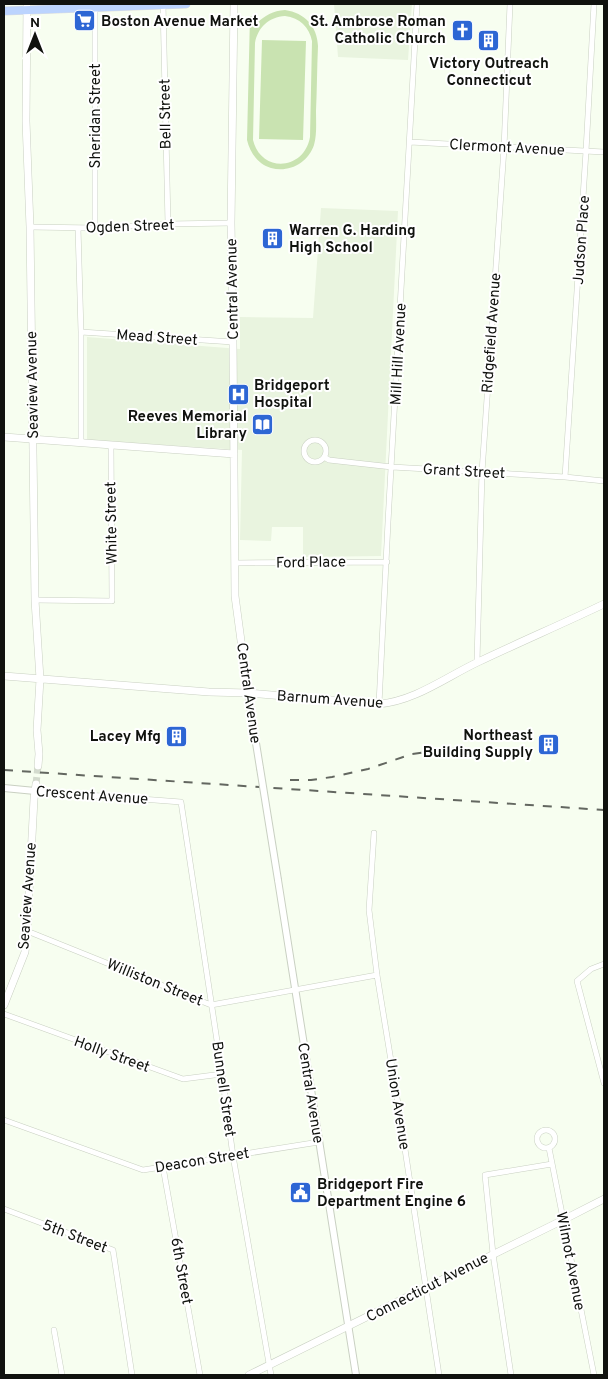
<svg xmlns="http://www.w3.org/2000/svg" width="608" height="1379" font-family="Overpass,sans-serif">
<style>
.built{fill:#e9f4df}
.green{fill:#c9e3b1;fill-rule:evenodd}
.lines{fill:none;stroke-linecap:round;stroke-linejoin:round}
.secondary-tunnel{stroke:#d4dbce;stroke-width:7;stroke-dasharray:7 3.5;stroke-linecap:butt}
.minor-casing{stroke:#c9d0c2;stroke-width:6}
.tertiary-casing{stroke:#c9d0c2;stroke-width:8}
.secondary-casing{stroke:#c9d0c2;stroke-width:8}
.primary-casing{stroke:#dededd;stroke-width:9}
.minor{stroke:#fff;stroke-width:5}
.tertiary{stroke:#fff;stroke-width:6}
.secondary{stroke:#fff;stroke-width:7}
.primary{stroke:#bcd4fe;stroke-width:8}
.rail{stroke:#636760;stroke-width:2;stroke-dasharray:9 9;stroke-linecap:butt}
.tertiary-bridge-casing{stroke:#c9d0c2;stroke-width:8;stroke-linecap:butt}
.tertiary-bridge{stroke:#fff;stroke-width:6}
.labels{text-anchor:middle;stroke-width:4;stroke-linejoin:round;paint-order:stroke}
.poi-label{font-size:15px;font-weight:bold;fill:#10120e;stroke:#fff;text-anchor:start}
.street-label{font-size:15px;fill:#10120e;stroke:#fff}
</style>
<rect width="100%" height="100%" fill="#f7fef0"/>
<path class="built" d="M334 4H412L408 60 338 57Z
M321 208 398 211 381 556 303 557V527H272L271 541 240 540 242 450 87 440V337L240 349V317L313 318Z"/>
<path class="green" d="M285 10C305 13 317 26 318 46 317 68 317 89 316 111 316 122 317 135 314 145 308 163 289 173 271 168 258 164 250 153 247 140L250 16H256V24C265 15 273 11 285 10ZM285 16C300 18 309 27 312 41L310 137C304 171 261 173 253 140L255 43C258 27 269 17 285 16Z
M262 40 306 41 303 140 259 139Z"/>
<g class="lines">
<path class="secondary-tunnel" d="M36 784 38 766"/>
<defs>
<path id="minor" d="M95 4V228
M163 4 168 224
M410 142 604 152
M30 227 95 228 168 224 231 223
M78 228 81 332V443
M81 332 233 342
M304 451a11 11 0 1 1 22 0a11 11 0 1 1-22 0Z
M324 457 329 460 392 467 565 477 604 481
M565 477 586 151 594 4
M235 563 387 562
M35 600 112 601 111 445
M477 662 482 472 504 148 510 4
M379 704 388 522 417 4
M35 791 181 802 222 1074 233 1156 271 1375
M374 833 369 910 377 975 400 1116 439 1375
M27 931 211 1005 377 975
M604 964 591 969 577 981 604 1083
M4 1014 183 1079 222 1074
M4 1120 143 1170 319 1142
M537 1139a9 9 0 1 1 18 0a9 9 0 1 1-18 0Z
M549 1148 594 1375
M163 1167 200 1375
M4 1209 113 1250 132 1375
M54 1330 62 1375
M511 1375 493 1254 485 1175 552 1164"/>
<path id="tertiary" d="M248 693 260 768
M4 788 35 791
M278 880 356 1375"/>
<path id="secondary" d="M27 4 26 121 30 227 35 600 40 679 37 730 39 754 38 766
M234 4 231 223 233 342 235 596 248 693
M4 437 234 454
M4 676 209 692 248 693 379 704C415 701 446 677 478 662 520 642 562 624 604 604
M4 1005 25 952 27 931 34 799 36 784
M249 1375 563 1220 604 1199"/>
<path id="primary" d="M4 11 186 4"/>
</defs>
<use href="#minor" class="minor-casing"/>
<use href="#tertiary" class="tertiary-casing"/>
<use href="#secondary" class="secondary-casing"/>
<use href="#primary" class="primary-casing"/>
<use href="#minor" class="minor"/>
<use href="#tertiary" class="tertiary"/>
<use href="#secondary" class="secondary"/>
<use href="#primary" class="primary"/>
<path class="rail" d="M4 770 604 810
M290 780H311L332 777 368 769 412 754 460 748"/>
<defs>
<path id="tertiary-bridge" d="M260 768 278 880"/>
</defs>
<use href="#tertiary-bridge" class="tertiary-bridge-casing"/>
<use href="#tertiary-bridge" class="tertiary-bridge"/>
</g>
<defs>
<symbol id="supermarket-square" viewBox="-11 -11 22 22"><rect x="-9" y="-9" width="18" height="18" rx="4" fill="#2d66d4" stroke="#fff"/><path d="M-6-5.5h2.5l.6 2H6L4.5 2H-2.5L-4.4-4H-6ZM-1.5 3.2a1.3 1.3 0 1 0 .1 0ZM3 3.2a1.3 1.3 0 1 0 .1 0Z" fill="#fff"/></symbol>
<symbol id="church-square" viewBox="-11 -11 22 22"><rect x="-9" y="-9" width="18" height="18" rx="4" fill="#2d66d4" stroke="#fff"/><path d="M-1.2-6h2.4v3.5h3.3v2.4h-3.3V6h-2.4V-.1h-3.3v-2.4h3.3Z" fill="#fff"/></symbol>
<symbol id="building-square" viewBox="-11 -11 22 22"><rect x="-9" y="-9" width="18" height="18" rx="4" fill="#2d66d4" stroke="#fff"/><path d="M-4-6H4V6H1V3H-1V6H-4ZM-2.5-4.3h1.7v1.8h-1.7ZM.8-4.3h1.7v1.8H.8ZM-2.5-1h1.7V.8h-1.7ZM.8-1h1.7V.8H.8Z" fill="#fff"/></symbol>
<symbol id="hospital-square" viewBox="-11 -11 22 22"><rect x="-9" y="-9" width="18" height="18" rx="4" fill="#2d66d4" stroke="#fff"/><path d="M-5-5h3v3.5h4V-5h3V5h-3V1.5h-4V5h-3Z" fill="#fff"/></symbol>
<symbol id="library-square" viewBox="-11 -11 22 22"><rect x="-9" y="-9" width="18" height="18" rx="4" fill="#2d66d4" stroke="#fff"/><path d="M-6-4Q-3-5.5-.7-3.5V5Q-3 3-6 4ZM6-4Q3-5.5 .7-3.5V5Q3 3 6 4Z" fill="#fff"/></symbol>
<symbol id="civic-square" viewBox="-11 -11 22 22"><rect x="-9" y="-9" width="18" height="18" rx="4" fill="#2d66d4" stroke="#fff"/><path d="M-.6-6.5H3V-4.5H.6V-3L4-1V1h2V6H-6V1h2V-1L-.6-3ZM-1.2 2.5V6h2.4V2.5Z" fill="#fff"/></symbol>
</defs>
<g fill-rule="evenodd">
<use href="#supermarket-square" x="72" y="8" width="25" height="25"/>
<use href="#church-square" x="450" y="18" width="25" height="25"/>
<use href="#building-square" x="476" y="28" width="25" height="25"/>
<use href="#building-square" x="260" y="226" width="25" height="25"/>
<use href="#hospital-square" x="226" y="382" width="25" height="25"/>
<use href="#library-square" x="250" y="412" width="25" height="25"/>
<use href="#building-square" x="164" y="724" width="25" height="25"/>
<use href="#building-square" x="536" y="732" width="25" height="25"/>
<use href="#civic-square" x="288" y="1180" width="25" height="25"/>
</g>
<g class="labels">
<g class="poi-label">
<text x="101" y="26">Boston Avenue Market</text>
<text x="446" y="26" text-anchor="end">St. Ambrose Roman<tspan x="446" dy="17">Catholic Church</tspan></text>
<text x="489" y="68" text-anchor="middle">Victory Outreach<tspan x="489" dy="17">Connecticut</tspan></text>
<text x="289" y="235">Warren G. Harding<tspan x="289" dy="17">High School</tspan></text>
<text x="254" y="390">Bridgeport<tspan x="254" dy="17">Hospital</tspan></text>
<text x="247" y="421" text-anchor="end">Reeves Memorial<tspan x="247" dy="17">Library</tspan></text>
<text x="533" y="740" text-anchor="end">Northeast<tspan x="533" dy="17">Building Supply</tspan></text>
<text x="161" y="741" text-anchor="end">Lacey Mfg</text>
<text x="317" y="1189">Bridgeport Fire<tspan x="317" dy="17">Department Engine 6</tspan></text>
</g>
<g class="street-label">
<text transform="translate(165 114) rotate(-91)" y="5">Bell Street</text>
<text transform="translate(95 116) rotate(-90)" y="5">Sheridan Street</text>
<text transform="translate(507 147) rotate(3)" y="5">Clermont Avenue</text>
<text transform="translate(130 226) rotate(-2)" y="5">Ogden Street</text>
<text transform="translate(581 240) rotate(-86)" y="5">Judson Place</text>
<text transform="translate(232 289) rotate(-91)" y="5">Central Avenue</text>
<text transform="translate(491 333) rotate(-86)" y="5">Ridgefield Avenue</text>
<text transform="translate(157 337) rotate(4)" y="5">Mead Street</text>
<text transform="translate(398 354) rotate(-87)" y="5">Mill Hill Avenue</text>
<text transform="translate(32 385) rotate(-91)" y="5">Seaview Avenue</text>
<text transform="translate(464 471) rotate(3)" y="5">Grant Street</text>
<text transform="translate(111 523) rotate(-91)" y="5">White Street</text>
<text transform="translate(311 562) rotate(-1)" y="5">Ford Place</text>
<text transform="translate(249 693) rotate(82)" y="5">Central Avenue</text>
<text transform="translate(330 699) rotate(4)" y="5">Barnum Avenue</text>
<text transform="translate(92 795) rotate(4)" y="5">Crescent Avenue</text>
<text transform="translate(27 896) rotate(-86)" y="5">Seaview Avenue</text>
<text transform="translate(155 982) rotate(22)" y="5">Williston Street</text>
<text transform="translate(112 1054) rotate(20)" y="5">Holly Street</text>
<text transform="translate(224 1089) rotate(82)" y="5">Bunnell Street</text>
<text transform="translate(311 1093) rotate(81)" y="5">Central Avenue</text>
<text transform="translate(398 1104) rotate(81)" y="5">Union Avenue</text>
<text transform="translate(202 1160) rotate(-9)" y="5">Deacon Street</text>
<text transform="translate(75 1236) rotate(21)" y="5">5th Street</text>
<text transform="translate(571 1261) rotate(79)" y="5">Wilmot Avenue</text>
<text transform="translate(182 1271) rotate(80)" y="5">6th Street</text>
<text transform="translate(427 1287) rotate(-27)" y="5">Connecticut Avenue</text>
</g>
</g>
<rect width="608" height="1379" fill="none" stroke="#10120e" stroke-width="10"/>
<g transform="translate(35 35)" stroke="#ffffff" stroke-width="4" paint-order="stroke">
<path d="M0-4L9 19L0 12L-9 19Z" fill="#10120e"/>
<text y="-8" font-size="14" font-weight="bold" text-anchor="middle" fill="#10120e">N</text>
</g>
</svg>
